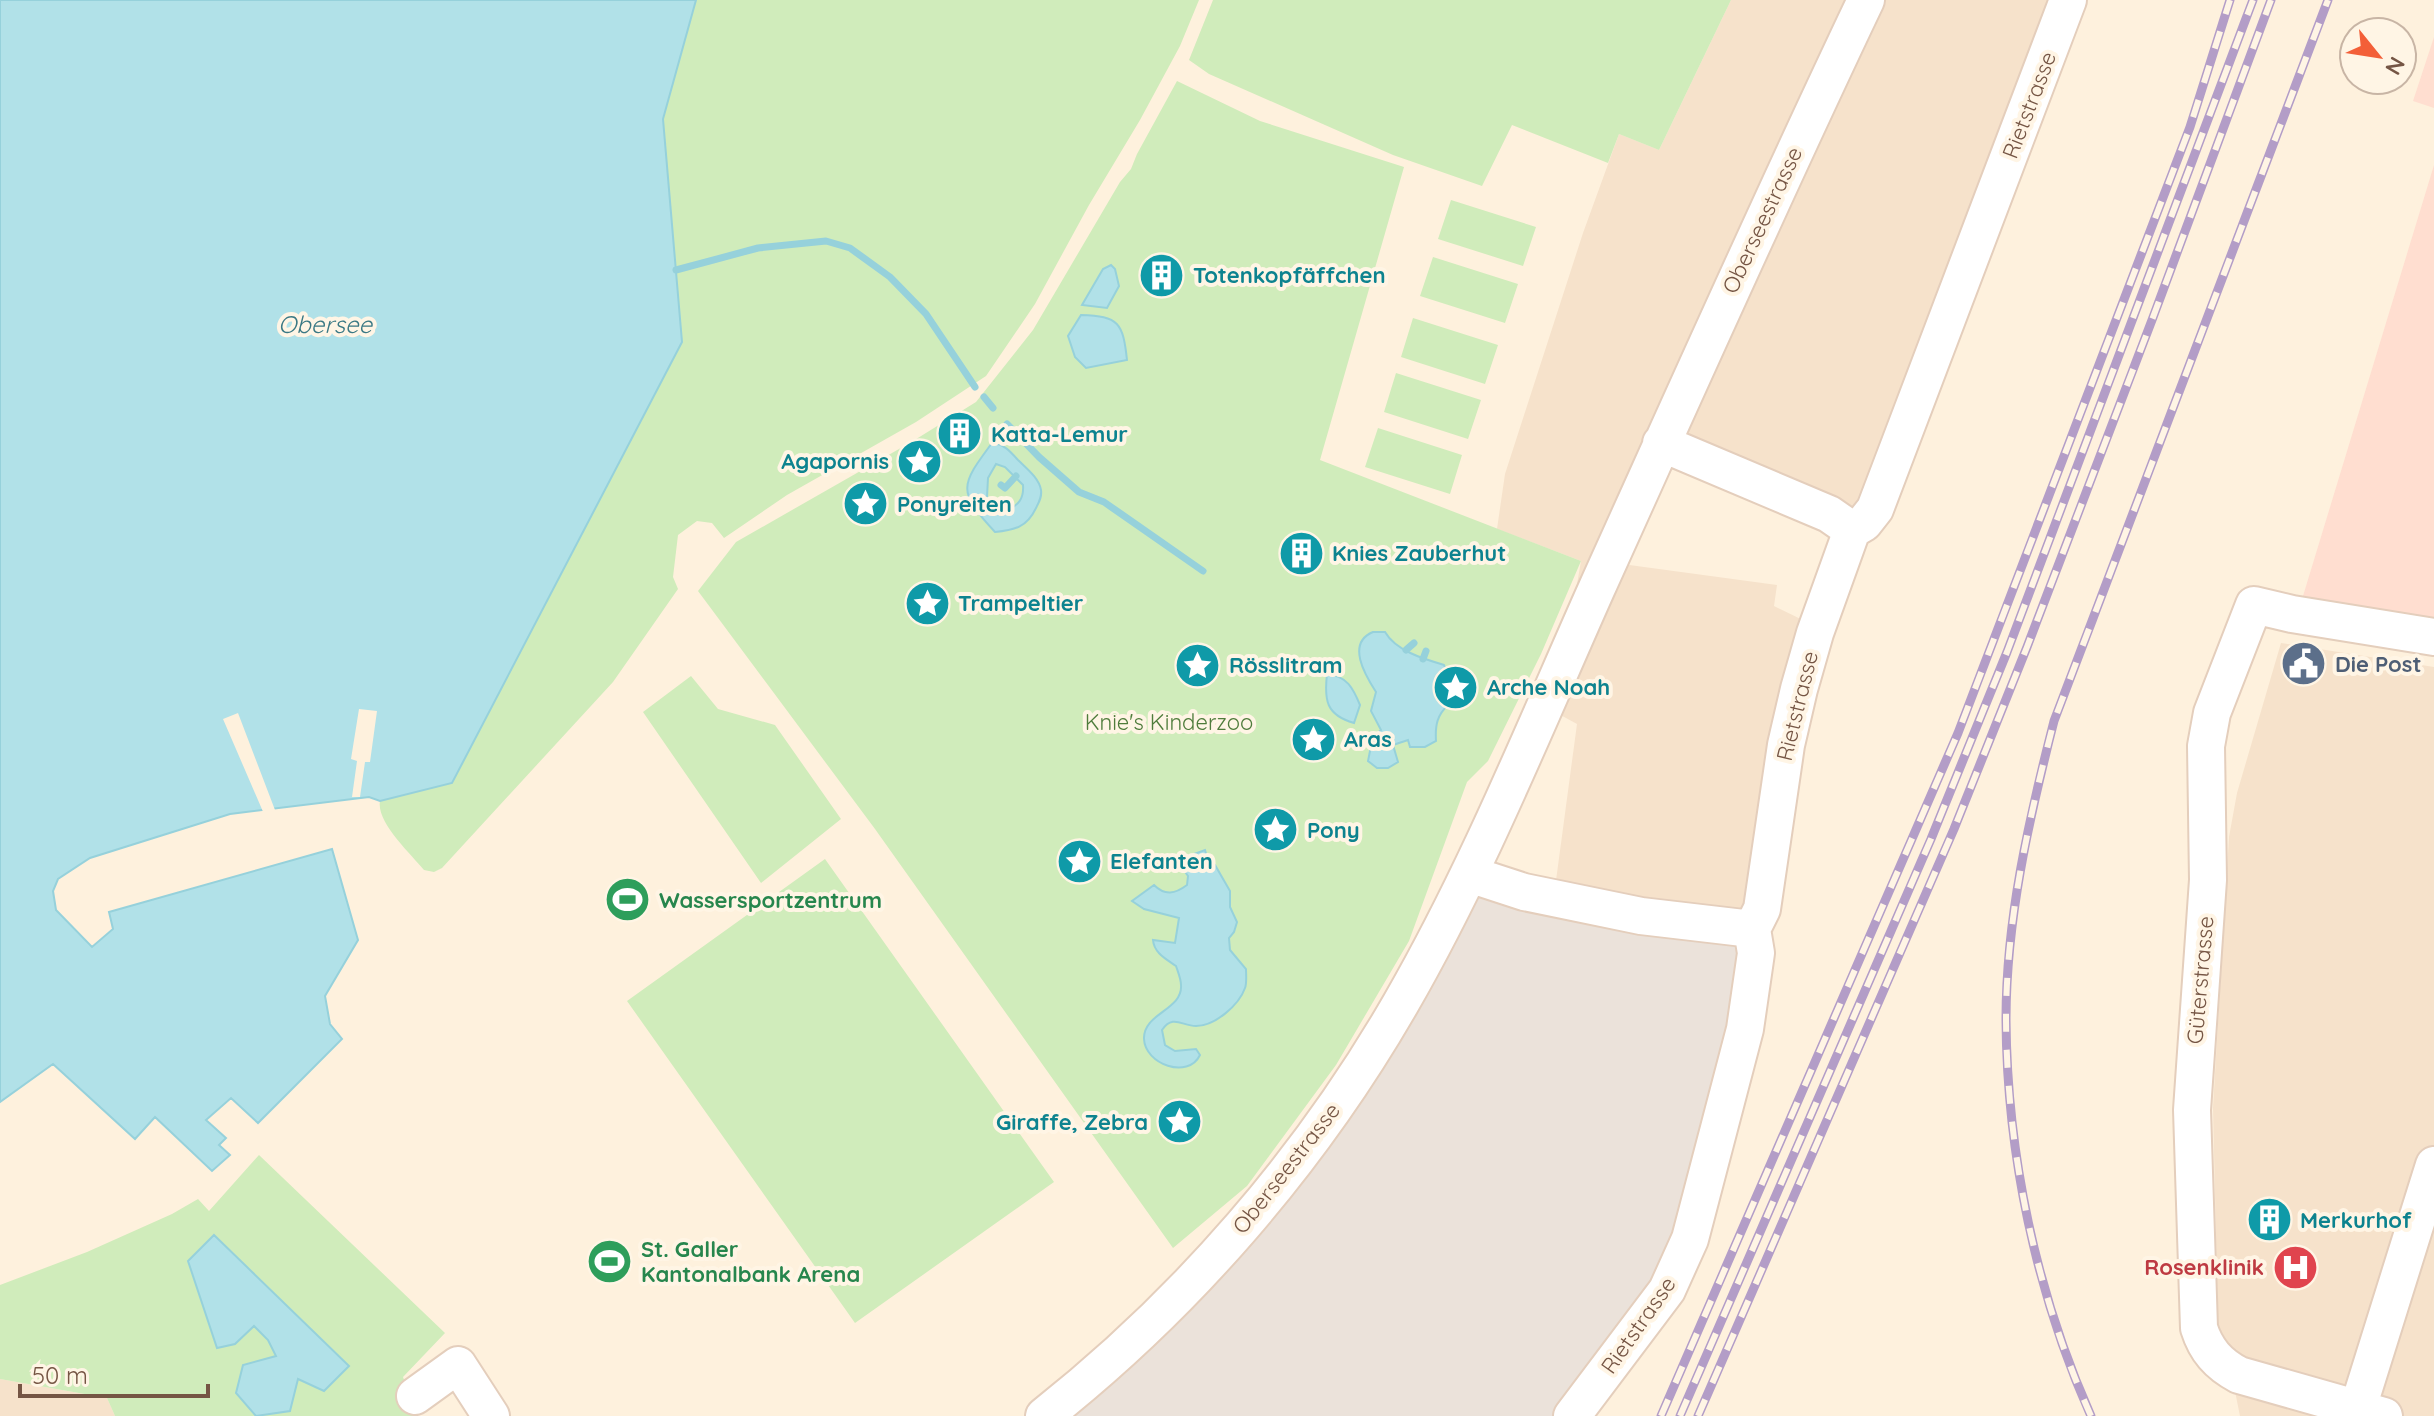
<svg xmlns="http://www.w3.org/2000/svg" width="2434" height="1416" font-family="Quicksand,sans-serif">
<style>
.residential{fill:#f6e2cb}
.commercial{fill:#ffded0}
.industrial{fill:#ebe2da}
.green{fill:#d0ecbb}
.water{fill:#b1e1e8;stroke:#96d1db;stroke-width:2;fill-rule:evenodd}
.pier{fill:#fef1dd}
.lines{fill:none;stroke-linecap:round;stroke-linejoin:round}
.stream{stroke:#96d1db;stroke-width:7}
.minor-casing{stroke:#e4cebc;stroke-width:40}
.minor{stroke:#fff;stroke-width:36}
.rail-casing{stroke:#b39dc7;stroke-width:9}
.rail{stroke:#fff5e5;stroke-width:6;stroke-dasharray:18;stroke-linecap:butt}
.labels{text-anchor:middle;stroke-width:8;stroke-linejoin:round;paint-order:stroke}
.street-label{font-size:22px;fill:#755544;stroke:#fff5e5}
.culture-label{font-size:22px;font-weight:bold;fill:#0d838f;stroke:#fff5e5;text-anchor:start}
.service-label{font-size:22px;font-weight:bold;fill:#4e5e75;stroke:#fff5e5;text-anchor:start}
.park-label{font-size:22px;fill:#4f7c3b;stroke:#fff5e5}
.leisure-label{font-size:22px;font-weight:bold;fill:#27864d;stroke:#fff5e5;text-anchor:start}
.health-label{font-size:22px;font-weight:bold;fill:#be3a42;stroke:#fff5e5;text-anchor:end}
.water-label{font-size:24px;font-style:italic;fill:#3a7884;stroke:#fff5e5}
</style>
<rect width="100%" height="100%" fill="#fef1dd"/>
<path class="residential" d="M1731 0H2077L1875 529 1679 443 1622 564 1777 585 1774 606 1811 624 1753 921 1555 888 1577 724 1555 712 1581 561 1497 529 1505 474 1583 233 1619 134 1659 150Z
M2281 643 2434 667V1416H2240L2224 1337 2218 1324 2213 1108 2229 837 2237 793Z
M0 1379 107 1398 115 1416H0Z"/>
<path class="commercial" d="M2434 37V108L2413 101Z
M2434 165V622L2303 596Z"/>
<path class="industrial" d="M1469 874 1752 929 1690 1239 1572 1416H1044L1227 1243Z"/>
<path class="green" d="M474 0H1199L1180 46 1140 120 1089 205 1035 304 986 376 916 422 787 495 724 538 712 523 697 521 678 535 673 577 678 589 613 682 442 868 434 872 424 870C411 854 376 822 380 801L452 783Z
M1213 0H1731L1659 150 1619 134 1608 163 1512 125 1482 186 1393 155 1209 74 1189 60Z
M1177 81 1260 121 1404 167 1320 460 1581 561 1541 654 1488 761 1467 782 1409 941 1336 1065 1247 1186 1173 1248 875 829 698 591 736 542 913 441 976 402 1033 330 1120 182 1131 169 1137 154Z
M1451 200 1536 227 1523 266 1438 239Z
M1433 257 1518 284 1505 323 1420 296Z
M1413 318 1498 345 1485 384 1401 357Z
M1396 373 1481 400 1468 439 1384 412Z
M1378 428 1462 455 1450 494 1365 467Z
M691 676 718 709 775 725 841 819 761 883 643 712Z
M825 859 1054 1182 855 1323 627 1001Z
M259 1155 445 1333 403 1377 417 1416H115L107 1398 0 1379V1285L87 1252 172 1214 198 1199 209 1211Z"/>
<path class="water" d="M0 0H696L663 119 682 342 452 783 380 801 369 797 230 814 90 858 58 879 53 891 56 910 92 947 113 929 109 912 332 849 358 940 325 996 330 1024 342 1039 258 1123 231 1098 206 1120 226 1138 219 1145 230 1155 212 1171 155 1117 135 1139 53 1064 0 1102Z
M1111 265 1115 269 1119 286 1107 308 1082 305 1103 269Z
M1081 315C1119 316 1123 323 1127 360L1086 368 1075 357 1068 336Z
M992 443C1004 444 1010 451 1018 460 1026 468 1039 478 1041 490 1042 497 1039 502 1036 508 1027 527 1015 530 995 532 957 491 960 486 992 443ZM996 464 1005 467 1023 485C1024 499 1019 504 1007 511L987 497 988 478Z
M1373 632H1385C1396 651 1424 659 1444 665 1450 677 1445 691 1449 704 1437 715 1435 725 1436 741L1425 747H1410L1408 740 1393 745 1398 762 1388 768H1377L1368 761 1371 746 1367 742 1381 730 1371 711 1376 692C1365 675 1346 643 1373 632Z
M1327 674C1347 676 1353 688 1360 705L1354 723C1326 715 1324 700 1327 674Z
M1205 850 1209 864 1215 865 1230 891V907L1237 922 1234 932 1229 938 1230 950 1246 969C1246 974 1247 983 1245 988 1239 1005 1215 1026 1196 1026 1182 1026 1173 1014 1162 1030L1165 1045 1175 1051 1196 1049 1200 1055C1188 1080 1145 1064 1144 1039 1143 1013 1183 1010 1181 985 1181 979 1178 972 1176 966 1166 959 1154 953 1153 940L1175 943 1179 918 1144 909 1132 901 1154 885C1165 896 1175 894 1187 885L1188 876 1179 863 1186 857Z
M214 1235 349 1366 324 1391 298 1379 290 1411 256 1416 236 1393 243 1365 276 1356 268 1340 254 1326 235 1344 217 1348 188 1261Z"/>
<path class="pier" d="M359 709 377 711 370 762H365L360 797H352L357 761 351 759Z
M238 713 275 810 269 813 264 814 223 719Z"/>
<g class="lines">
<path class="stream" d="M676 270 758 248 826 241 850 248 890 277 926 314 975 387
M984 397 993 408
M1007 424 1039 457 1079 492 1104 502 1203 571
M1001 485 1005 488 1016 476
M1406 650 1414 643
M1423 659 1426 651"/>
<defs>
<path id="minor" d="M1661 443 1829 514 1852 530
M1469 874 1524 892 1641 916 1752 929
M415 1396 458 1365 491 1416
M2358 1408 2434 1165
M1044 1416C1187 1303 1310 1161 1401 1003 1477 871 1534 729 1596 590 1685 393 1773 195 1866 0
M1572 1416 1667 1290 1690 1239 1745 1029 1756 953 1752 929 1762 909 1786 745 1799 689 1815 633 1852 530 1864 523 1875 509 2068 0
M2384 1416 2239 1375C2218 1364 2206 1350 2199 1328L2192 1110 2208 880 2206 746 2212 713 2254 605 2292 614 2434 637"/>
</defs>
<use href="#minor" class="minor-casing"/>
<use href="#minor" class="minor"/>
<defs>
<path id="rail" d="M1661 1416 1958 733 2190 127 2230 0
M1680 1416 1931 839 2007 652 2253 0
M1698 1416 1954 829 2027 647 2152 320 2271 0
M2091 1416C2036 1293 2007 1154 2006 1020 2006 919 2029 819 2054 721L2328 0"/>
</defs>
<use href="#rail" class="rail-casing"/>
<use href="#rail" class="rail"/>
</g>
<defs>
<symbol id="building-disc" viewBox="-11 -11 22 22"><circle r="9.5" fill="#0f9aa8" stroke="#fff5e5"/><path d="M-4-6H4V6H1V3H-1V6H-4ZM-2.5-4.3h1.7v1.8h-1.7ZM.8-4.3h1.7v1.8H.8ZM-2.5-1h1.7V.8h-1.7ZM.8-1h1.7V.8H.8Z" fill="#fff"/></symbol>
<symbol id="sight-disc" viewBox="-11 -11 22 22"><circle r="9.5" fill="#0f9aa8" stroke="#fff5e5"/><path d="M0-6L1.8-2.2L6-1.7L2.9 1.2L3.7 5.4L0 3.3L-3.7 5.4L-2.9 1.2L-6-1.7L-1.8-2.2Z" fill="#fff"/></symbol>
<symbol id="civic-disc" viewBox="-11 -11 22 22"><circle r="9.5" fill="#5c6f8a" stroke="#fff5e5"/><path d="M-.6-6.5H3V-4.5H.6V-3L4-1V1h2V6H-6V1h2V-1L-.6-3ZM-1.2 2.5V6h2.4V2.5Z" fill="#fff"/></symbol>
<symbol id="stadium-disc" viewBox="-11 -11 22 22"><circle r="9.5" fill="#2e9e5b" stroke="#fff5e5"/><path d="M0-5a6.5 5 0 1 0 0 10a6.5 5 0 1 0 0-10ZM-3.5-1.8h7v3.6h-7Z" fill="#fff"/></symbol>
<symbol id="hospital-disc" viewBox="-11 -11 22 22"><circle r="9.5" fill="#e0444e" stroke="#fff5e5"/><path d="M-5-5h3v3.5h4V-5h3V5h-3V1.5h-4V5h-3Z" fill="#fff"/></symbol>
</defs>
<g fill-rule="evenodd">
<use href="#building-disc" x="1136" y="250" width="51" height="51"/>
<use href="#building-disc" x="934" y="408" width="51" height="51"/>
<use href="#sight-disc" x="894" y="436" width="51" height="51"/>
<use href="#sight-disc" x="840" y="478" width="51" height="51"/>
<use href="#building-disc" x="1276" y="528" width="51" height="51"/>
<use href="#sight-disc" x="902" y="578" width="51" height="51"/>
<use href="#civic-disc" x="2278" y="638" width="51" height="51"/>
<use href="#sight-disc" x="1172" y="640" width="51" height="51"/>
<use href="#sight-disc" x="1430" y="662" width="51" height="51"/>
<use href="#sight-disc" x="1288" y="714" width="51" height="51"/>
<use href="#sight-disc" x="1250" y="804" width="51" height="51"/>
<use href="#sight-disc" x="1054" y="836" width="51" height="51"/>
<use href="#stadium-disc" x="602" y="874" width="51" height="51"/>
<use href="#sight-disc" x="1154" y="1096" width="51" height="51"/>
<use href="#building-disc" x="2244" y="1194" width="51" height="51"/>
<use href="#stadium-disc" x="584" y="1236" width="51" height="51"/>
<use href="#hospital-disc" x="2270" y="1242" width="51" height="51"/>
</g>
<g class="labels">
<g class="street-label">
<text transform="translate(2029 105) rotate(-69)" y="8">Rietstrasse</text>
<text transform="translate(1762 220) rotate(-65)" y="8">Oberseestrasse</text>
<text transform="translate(1797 706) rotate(-76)" y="8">Rietstrasse</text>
<text transform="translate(2200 980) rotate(-85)" y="8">Güterstrasse</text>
<text transform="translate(1286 1168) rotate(-52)" y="8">Oberseestrasse</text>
<text transform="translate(1638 1325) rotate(-55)" y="8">Rietstrasse</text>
</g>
<g class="culture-label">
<text x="1193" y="283">Totenkopfäffchen</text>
<text x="991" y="442">Katta-Lemur</text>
<text x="889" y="469" text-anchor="end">Agapornis</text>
<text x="897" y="512">Ponyreiten</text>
<text x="1332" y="561">Knies Zauberhut</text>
<text x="958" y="611">Trampeltier</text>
<text x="1229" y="673">Rösslitram</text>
<text x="1487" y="695">Arche Noah</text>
<text x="1344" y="747">Aras</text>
<text x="1307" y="838">Pony</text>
<text x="1110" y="869">Elefanten</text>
<text x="1148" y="1130" text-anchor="end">Giraffe, Zebra</text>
<text x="2300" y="1228">Merkurhof</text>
</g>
<g class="service-label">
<text x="2335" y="672">Die Post</text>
</g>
<g class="park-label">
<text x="1169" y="730">Knie's Kinderzoo</text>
</g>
<g class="leisure-label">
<text x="659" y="908">Wassersportzentrum</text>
<text x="641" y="1257">St. Galler<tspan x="641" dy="25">Kantonalbank Arena</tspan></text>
</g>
<g class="health-label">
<text x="2264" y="1275">Rosenklinik</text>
</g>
<g class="water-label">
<text x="325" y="333">Obersee</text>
</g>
</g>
<g transform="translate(2378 56) rotate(120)"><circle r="38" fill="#fff5e5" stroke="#c8b5a5" stroke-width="2"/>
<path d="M0-6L14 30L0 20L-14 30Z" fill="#f35f38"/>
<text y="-12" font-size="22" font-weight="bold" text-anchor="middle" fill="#755544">N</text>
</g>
<path d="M20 1384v12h188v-12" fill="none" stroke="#755544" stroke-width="4"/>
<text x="32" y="1384" font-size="24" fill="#755544" stroke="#fff5e5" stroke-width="6" paint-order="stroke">50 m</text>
</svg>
